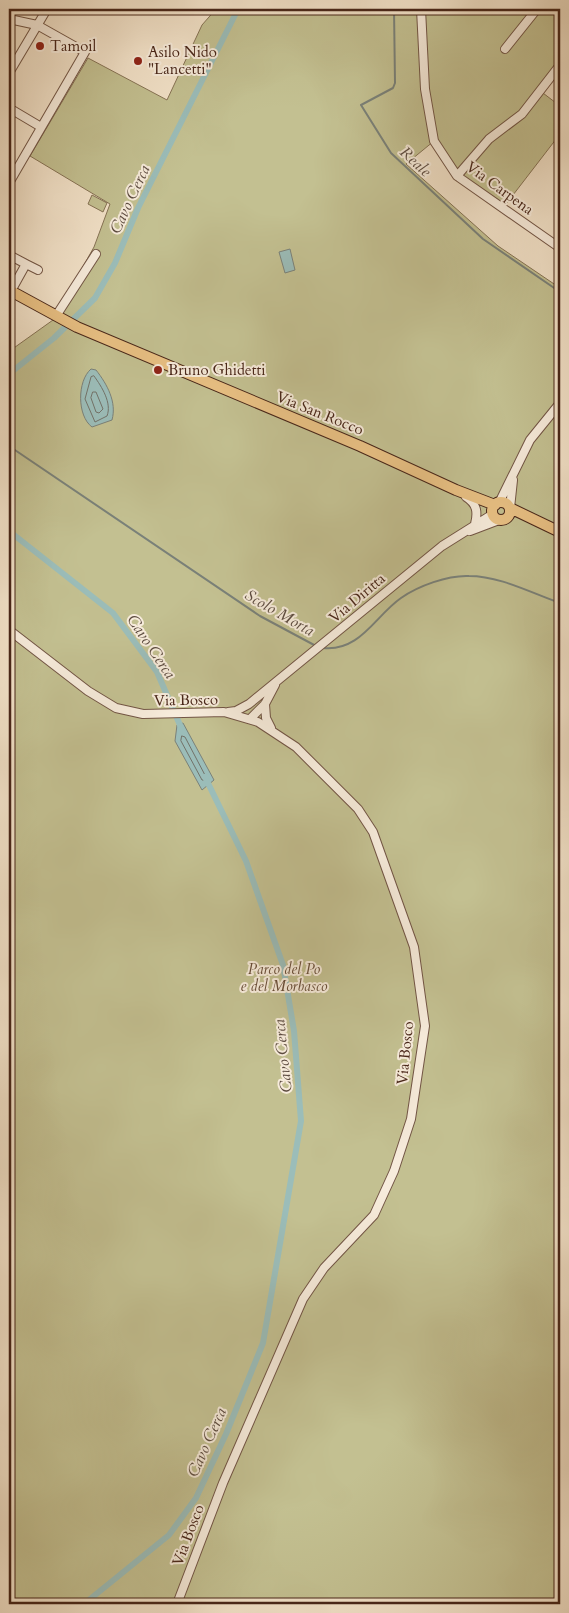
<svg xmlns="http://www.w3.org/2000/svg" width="569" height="1613" font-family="Cardo,serif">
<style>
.green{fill:#c3c091;stroke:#867355}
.water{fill:#9bbdb9;stroke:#7a8179}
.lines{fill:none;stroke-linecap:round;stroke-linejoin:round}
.shore{stroke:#727269;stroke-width:1}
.stream{stroke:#7a8179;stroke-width:2}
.canal{stroke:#9bbdb9;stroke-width:6}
.minor-casing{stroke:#725545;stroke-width:10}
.major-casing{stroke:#482619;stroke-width:12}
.minor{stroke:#f7ecdc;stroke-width:8}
.major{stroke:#e9c184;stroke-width:10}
.poi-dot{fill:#8f2418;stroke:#f7ecdc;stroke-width:2}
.labels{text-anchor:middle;stroke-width:4;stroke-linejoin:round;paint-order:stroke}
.poi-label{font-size:15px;fill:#482619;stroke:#f7ecdc;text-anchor:start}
.street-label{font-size:15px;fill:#482619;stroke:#f7ecdc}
.park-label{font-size:15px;font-style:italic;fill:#674c37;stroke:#f7ecdc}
.water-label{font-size:16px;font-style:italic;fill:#5d4c41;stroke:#f7ecdc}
</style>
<rect width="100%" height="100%" fill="#f2e2c9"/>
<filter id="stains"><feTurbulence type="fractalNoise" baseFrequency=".004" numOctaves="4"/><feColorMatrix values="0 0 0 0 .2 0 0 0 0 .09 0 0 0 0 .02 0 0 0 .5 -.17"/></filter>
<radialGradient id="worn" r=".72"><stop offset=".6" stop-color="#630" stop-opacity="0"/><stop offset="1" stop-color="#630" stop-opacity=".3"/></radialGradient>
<path class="green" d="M216 9H424V11H449V9H560V65L539 90 560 106V134L503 208 456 176 434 141 406 164 498 246 560 288V1604H9V349L11 350 53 320 94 247 110 204 30 156 88 58 167 100 202 25Z
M92 195 107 203 103 212 88 204Z"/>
<path class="water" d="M290 249 295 270 285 273 279 252Z
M91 369 96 370C107 384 117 402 112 420L92 427C77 416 77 381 91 369Z
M183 723 214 780 202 790 175 741 177 725Z"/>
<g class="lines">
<path class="shore" d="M94 376C102 387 112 403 107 416L95 422 85 399 91 377Z
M93 392H96L103 409 99 413 96 412 91 398Z
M182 736 185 737 206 777 205 780H202L181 741Z"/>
<path class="stream" d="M394 9 395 83 393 88 361 105 391 153 483 239 560 292
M9 446 260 616 316 646
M323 648C360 652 375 616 401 598 418 586 448 575 469 576 500 576 531 593 560 603"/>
<path class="canal" d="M9 374 54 338 95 298 115 263 138 208 238 9
M9 531 113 613 157 672 183 732
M84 1604 169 1535 196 1498 226 1434 263 1343 301 1121 294 1031 283 965 246 861 205 777"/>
<defs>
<path id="minor" d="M421 9 425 89 434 141 457 176 560 248
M9 19 37 25 85 52 9 183
M505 49 537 9
M9 73 47 9
M9 108 41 127
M457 176 489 139 522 114 560 65
M9 255 26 264 11 291
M26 264 38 270
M56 316 96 254
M466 497C477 504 478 512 475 524
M499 503 530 440 560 403
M510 508 513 480
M470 531 499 520
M9 630 88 691 116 708 143 714 224 712 258 722 296 747 358 809 373 832 414 947 425 1026 411 1119 394 1171 374 1215 324 1268 303 1299 223 1483 177 1604
M265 704 266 718 271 728
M228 712 236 711 249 704 442 546 493 514
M250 719 265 704 275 685"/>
<path id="major" d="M9 290 77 327 360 446 456 490 495 505
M492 511a9 9 0 1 1 18 0a9 9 0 1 1-18 0Z
M510 508 560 532"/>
</defs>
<use href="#minor" class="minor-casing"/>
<use href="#major" class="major-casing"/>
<use href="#minor" class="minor"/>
<use href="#major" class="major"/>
</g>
<g class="poi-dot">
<circle cx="40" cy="46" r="5"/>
<circle cx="138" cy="61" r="5"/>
<circle cx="158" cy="370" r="5"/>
</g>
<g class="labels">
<g class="poi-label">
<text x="50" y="51">Tamoil</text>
<text x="148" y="57">Asilo Nido<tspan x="148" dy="17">"Lancetti"</tspan></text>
<text x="168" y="375">Bruno Ghidetti</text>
</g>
<g class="street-label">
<text transform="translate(500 188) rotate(36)" y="5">Via Carpena</text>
<text transform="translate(320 413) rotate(22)" y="5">Via San Rocco</text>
<text transform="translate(357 598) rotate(-40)" y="5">Via Diritta</text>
<text transform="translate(186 700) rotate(-1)" y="5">Via Bosco</text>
<text transform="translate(405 1053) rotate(-84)" y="5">Via Bosco</text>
<text transform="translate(188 1535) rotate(-69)" y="5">Via Bosco</text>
</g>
<g class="park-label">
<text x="284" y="974">Parco del Po<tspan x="284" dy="17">e del Morbasco</tspan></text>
</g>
<g class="water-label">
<text transform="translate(416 161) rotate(43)" y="6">Reale</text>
<text transform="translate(129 199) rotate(-65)" y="6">Cavo Cerca</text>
<text transform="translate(280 612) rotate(30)" y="6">Scolo Morta</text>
<text transform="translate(152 646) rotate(56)" y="6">Cavo Cerca</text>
<text transform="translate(282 1056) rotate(-96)" y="6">Cavo Cerca</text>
<text transform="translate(206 1442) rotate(-66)" y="6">Cavo Cerca</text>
</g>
</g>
<rect width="569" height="1613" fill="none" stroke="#f2e2c9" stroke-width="30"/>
<rect x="10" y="10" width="549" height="1593" fill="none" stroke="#482619" stroke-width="2.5"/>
<rect x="15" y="15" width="539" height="1583" fill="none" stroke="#482619"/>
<rect width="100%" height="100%" filter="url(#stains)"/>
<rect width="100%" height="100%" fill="url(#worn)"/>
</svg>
